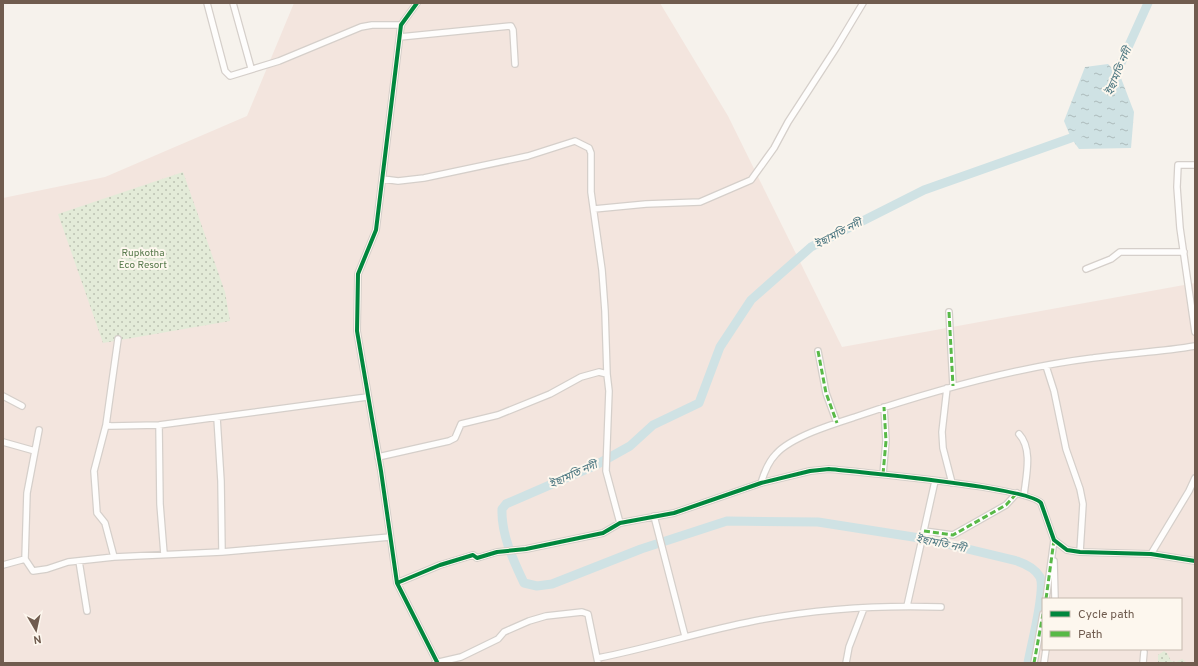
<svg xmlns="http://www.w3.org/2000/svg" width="1198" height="666" font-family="Overpass,'Noto Sans Bengali',sans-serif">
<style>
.commercial{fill:#f3e5de;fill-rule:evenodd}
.park{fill:url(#park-dots)}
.water{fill:url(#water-ripples)}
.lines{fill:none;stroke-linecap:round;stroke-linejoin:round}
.river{stroke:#cfe2e4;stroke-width:9}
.minor-casing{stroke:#d5cfca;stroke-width:8}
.minor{stroke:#fefdfc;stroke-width:5.5}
.quiet{stroke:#58b947;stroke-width:3;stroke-dasharray:6 3;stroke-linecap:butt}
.cycleway-casing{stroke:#fdf7ee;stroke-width:6}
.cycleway{stroke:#00873e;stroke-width:4}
.labels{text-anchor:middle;stroke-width:4;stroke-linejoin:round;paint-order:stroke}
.park-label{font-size:10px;fill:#587a4c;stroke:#fdf7ee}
.water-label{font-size:11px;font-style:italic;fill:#4c7781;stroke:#fdf7ee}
</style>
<defs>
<pattern id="park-dots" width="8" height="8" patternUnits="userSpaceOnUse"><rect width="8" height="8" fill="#e3ebd8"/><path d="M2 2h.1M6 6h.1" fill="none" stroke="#bcc2b2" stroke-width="1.8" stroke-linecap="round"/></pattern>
<pattern id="water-ripples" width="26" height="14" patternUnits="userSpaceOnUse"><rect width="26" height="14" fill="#cfe2e4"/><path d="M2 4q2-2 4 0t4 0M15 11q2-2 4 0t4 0" fill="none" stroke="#acbabb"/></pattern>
</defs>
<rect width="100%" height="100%" fill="#f6f2ec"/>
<path class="commercial" d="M294 3H660L728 116 842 347 1195 283V663H3V198L105 177 247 116ZM1043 599H1181V649H1043Z"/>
<path class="park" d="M183 172 225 292 230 321 103 343 58 214Z
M1164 651 1167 653 1171 661 1176 662 1182 659 1187 663H1158V655Z"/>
<path class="water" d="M1108 64 1121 78 1134 112 1131 148 1079 149 1071 138 1064 121 1085 67Z"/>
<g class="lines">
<path class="river" d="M1112 83 1148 3
M1028 663C1031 645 1046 590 1040 577 1035 568 1026 564 1017 561L926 539 818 522 727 521 641 549 552 584 537 586 524 583C513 560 501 534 502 509L506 504 596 465 630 446 653 425 699 403 720 347 751 300 811 247 924 190 1071 138 1081 132"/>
<defs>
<path id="minor" d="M207 3 225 71 230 76 279 61 361 27 372 25H401
M233 3 251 68
M417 3 401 25 376 230 358 274 357 331 381 471 397 583 437 662
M400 37 511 26 513 30 515 64
M1195 165H1178L1177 187 1180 228 1195 332
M383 179 398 181 424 178 528 156 575 141 589 148 591 153V192L602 270 605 311 607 374
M594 209 646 204 700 202 751 180 774 148 788 122 836 48 863 3
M1086 269 1111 259 1120 252H1184
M949 312 953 386
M118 339 106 425 111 426 159 425 367 397
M818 351 826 393 837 423
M1046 366 1054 391 1066 449 1080 489 1083 504 1080 552
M947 388 942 432 943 448 952 483
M3 396 22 406
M217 418 221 481 222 552
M106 425 94 471 97 513 105 523 114 557
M159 425 160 504 164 554
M1019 434C1033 449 1026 476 1024 495
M3 442 35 451
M378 457 449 441 455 438 461 424 498 415 550 394 581 377 599 372 607 374 609 391 606 471 620 523
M883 474 886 441 884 407
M761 483C764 473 769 461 776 454 791 437 833 424 855 417 932 391 1012 368 1093 358 1127 353 1161 352 1195 346
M654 516 685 636
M924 531 953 535 1006 505 1017 493
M1151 554 1189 491 1195 478
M25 559 27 493 39 430
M79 561 87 611
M1054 561 1055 599
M3 565 25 559 33 571 47 569 68 562 114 557 222 552 390 537
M397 583 440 565 473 555 477 558 497 552 526 549 603 533 620 523 674 513 761 483 810 471 829 469C859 472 1028 487 1041 503L1054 540 1067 550 1080 552 1151 554 1195 561
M1046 599 1054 540
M907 606 935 481
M598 658C650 648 702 631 754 621 816 609 879 605 941 607
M435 663 461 657 498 639 504 632 529 621 546 616 582 612 588 614 598 663
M846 663 849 647 864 608
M1034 663 1043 614
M1044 663 1046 649
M1143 663 1144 652"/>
</defs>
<use href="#minor" class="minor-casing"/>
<use href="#minor" class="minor"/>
<path class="quiet" d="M949 312 953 386
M818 351 826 393 837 423
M883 474 886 441 884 407
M924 531 953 535 1006 505 1017 493
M1046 599 1054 540
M1034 663 1043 614"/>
<defs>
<path id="cycleway" d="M417 3 401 25 376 230 358 274 357 331 381 471 397 583 437 662
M397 583 440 565 473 555 477 558 497 552 526 549 603 533 620 523 674 513 761 483 810 471 829 469C859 472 1028 487 1041 503L1054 540 1067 550 1080 552 1151 554 1195 561"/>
</defs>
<use href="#cycleway" class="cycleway-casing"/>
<use href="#cycleway" class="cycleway"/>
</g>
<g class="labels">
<g class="park-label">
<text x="143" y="256">Rupkotha<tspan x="143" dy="12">Eco Resort</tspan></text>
</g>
<g class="water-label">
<text transform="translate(1118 71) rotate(-67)" y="4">ইছামতি নদী</text>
<text transform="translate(838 233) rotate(-27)" y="4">ইছামতি নদী</text>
<text transform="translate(573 474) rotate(-24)" y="4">ইছামতি নদী</text>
<text transform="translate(941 543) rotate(12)" y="4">ইছামতি নদী</text>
</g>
</g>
<rect width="1198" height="666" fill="none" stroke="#705c4f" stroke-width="8"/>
<rect x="1042" y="598" width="140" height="52" fill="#fdf7ee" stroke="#c5b9ae"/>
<rect x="1050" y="611" width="20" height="6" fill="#00873e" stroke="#c5b9ae"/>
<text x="1078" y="618" font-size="12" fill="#705c4f">Cycle path</text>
<rect x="1050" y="631" width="20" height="6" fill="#58b947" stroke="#c5b9ae"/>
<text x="1078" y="638" font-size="12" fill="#705c4f">Path</text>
<g transform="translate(36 630) rotate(171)" stroke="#fdf7ee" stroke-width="3" paint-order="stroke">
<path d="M0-3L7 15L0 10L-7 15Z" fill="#705c4f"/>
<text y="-6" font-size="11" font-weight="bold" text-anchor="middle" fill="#705c4f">N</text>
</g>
</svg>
